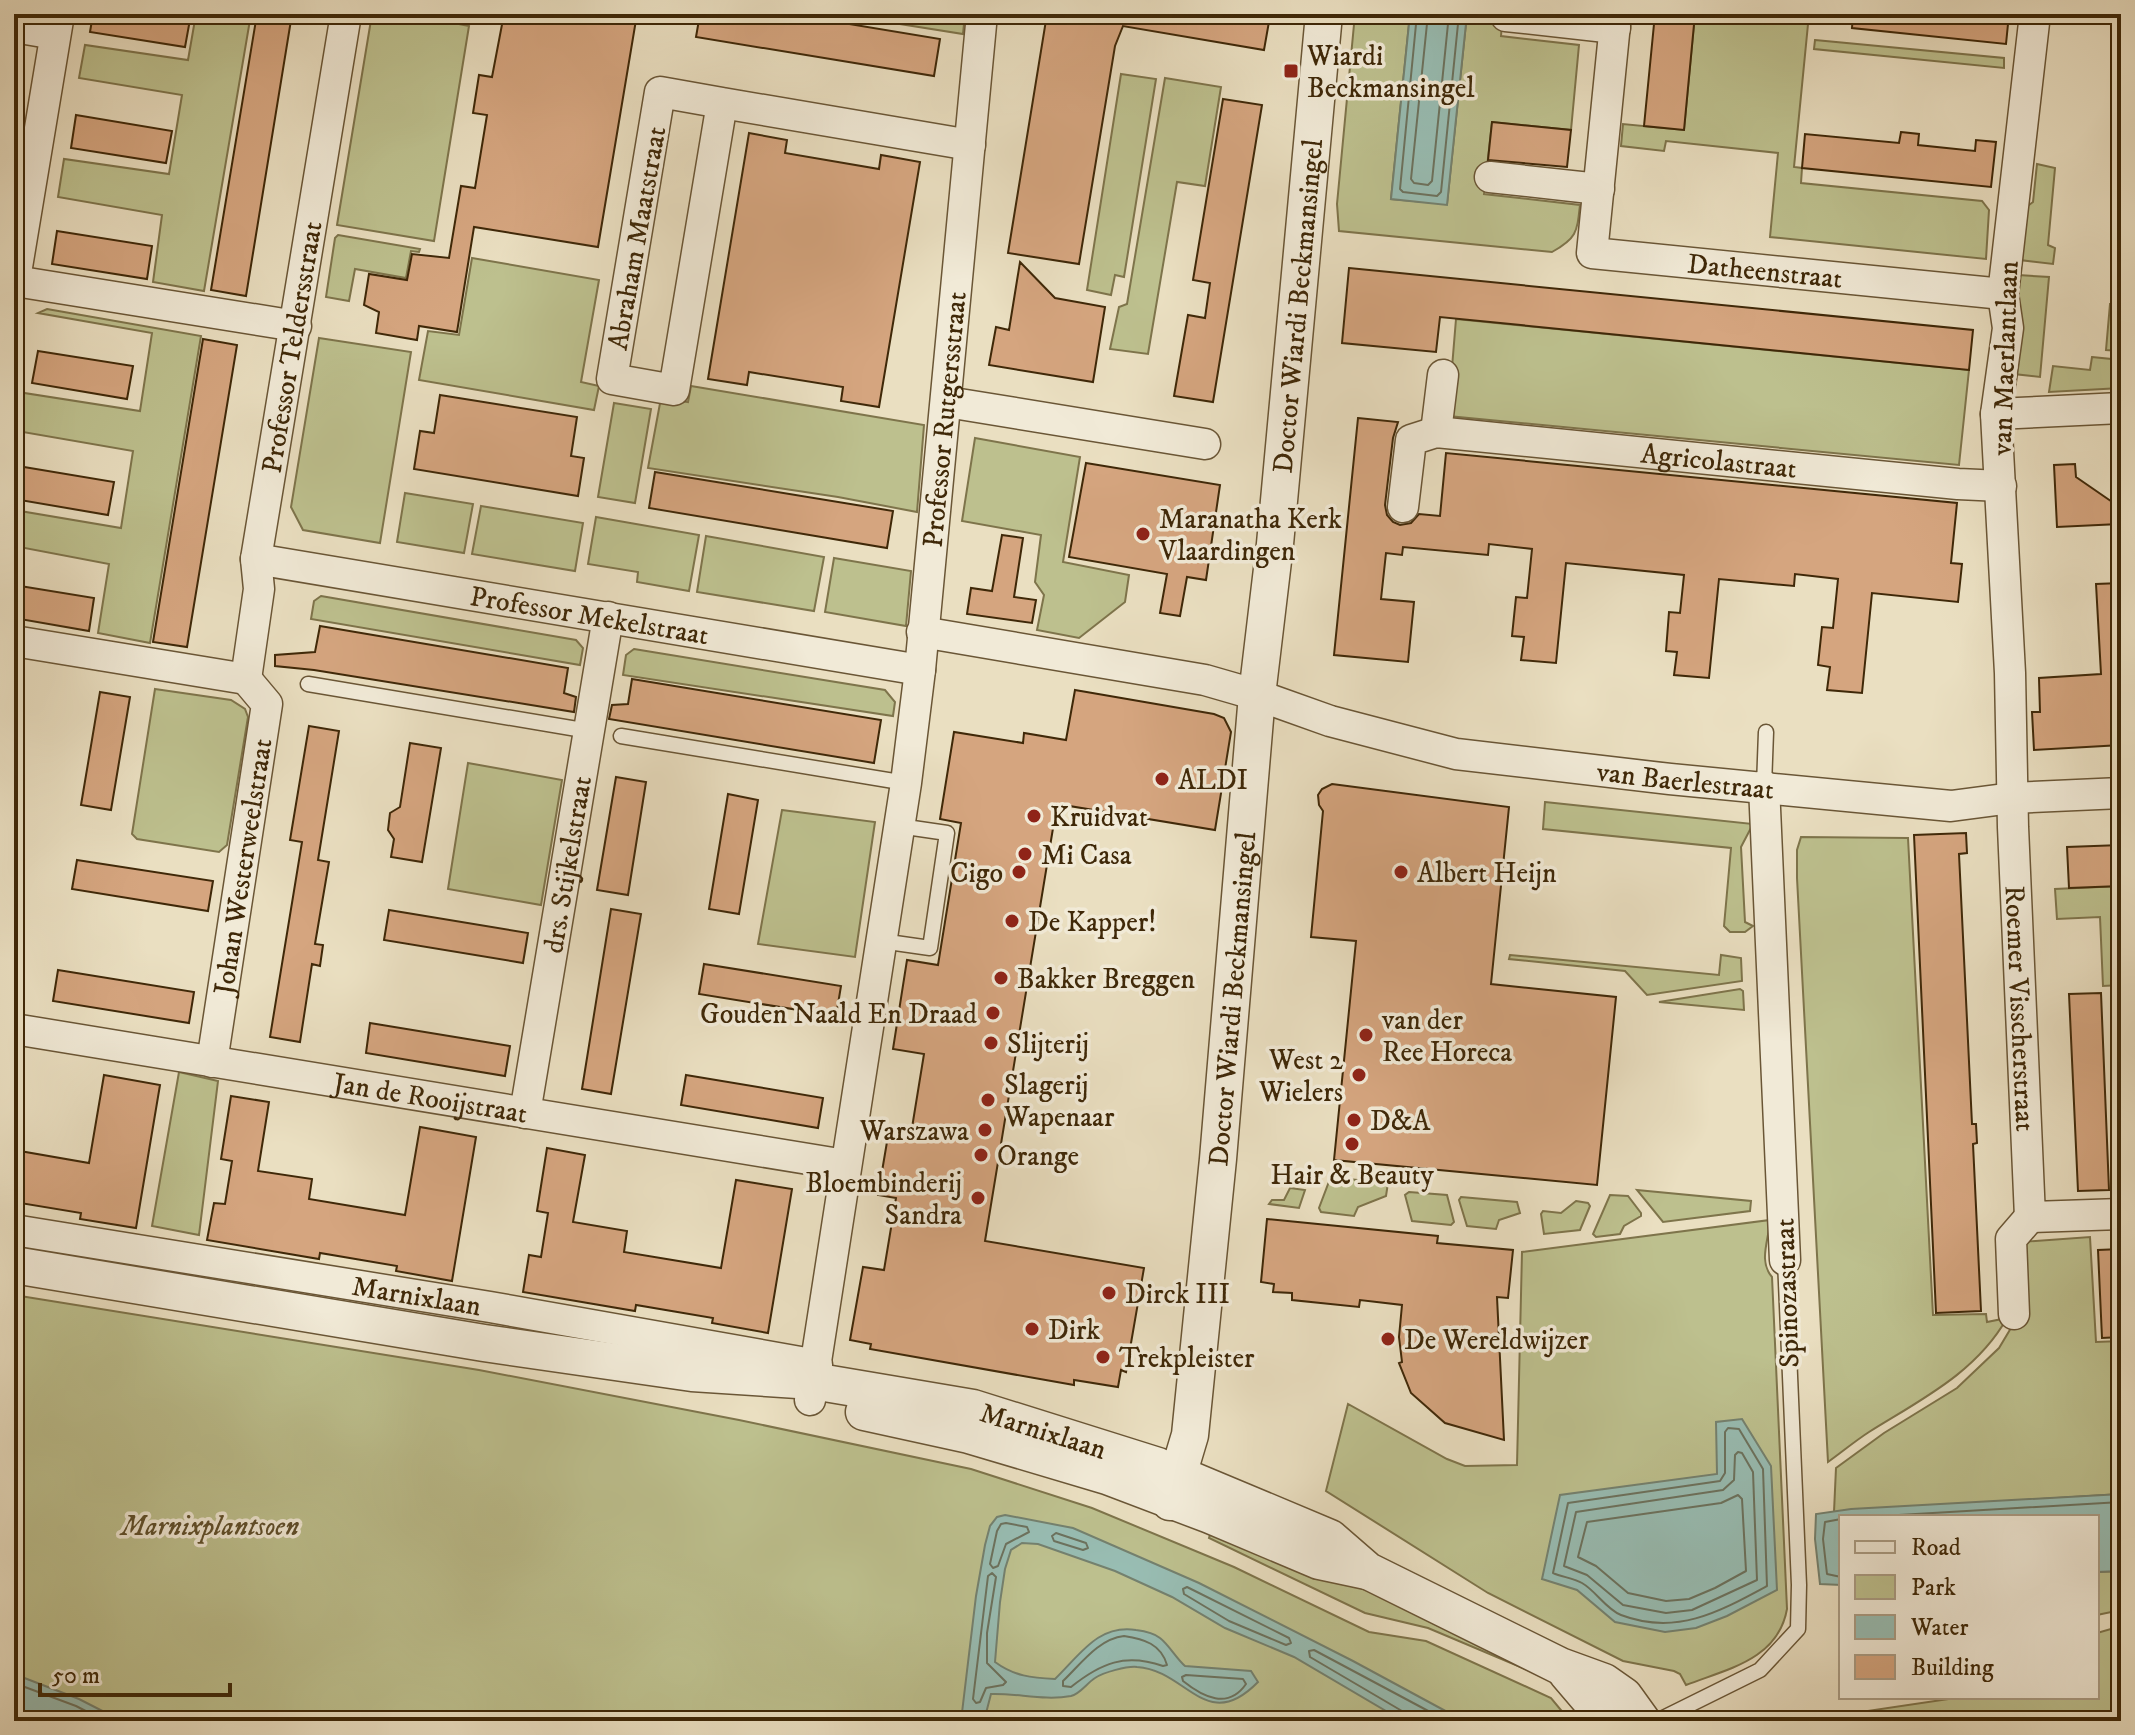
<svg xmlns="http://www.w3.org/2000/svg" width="2135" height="1735" font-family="'IM FELL DW Pica',serif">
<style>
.green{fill:#bdc08e;stroke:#7e744b;stroke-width:2}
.water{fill:#98bdb3;stroke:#74816f;stroke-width:2}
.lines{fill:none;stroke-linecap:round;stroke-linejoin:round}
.shore{stroke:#6c725e;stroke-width:2}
.building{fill:#d5a57f;stroke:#3f2808;stroke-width:2}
.service-casing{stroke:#6a5636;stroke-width:17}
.minor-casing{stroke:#6a5636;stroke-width:33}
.tertiary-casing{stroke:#6a5636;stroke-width:39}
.service{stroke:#f1ead7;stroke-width:14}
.minor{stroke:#f1ead7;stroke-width:30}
.tertiary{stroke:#f1ead7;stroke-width:36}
.poi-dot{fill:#8f2418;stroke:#f1ead7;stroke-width:3}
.labels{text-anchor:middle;stroke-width:7;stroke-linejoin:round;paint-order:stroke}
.poi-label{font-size:28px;fill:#3f2808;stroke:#f1ead7;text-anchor:start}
.street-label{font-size:28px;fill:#3f2808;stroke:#f1ead7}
.park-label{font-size:28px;font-style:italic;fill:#5e4e2a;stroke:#f1ead7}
</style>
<rect width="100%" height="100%" fill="#eadfc1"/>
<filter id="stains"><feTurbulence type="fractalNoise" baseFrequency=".0025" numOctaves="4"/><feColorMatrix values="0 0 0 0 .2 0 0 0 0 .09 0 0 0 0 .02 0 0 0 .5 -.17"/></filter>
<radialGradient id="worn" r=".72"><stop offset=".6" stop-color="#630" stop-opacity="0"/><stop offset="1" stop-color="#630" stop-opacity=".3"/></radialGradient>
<path class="green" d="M196 14H251L204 291 153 282 162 215 58 197 64 159 169 174 182 95 79 78 85 45 188 60Z
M372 14H408L469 26 434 241 337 225Z
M837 14H965L963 34Z
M1355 14H1410L1391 199 1447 204 1467 14H1503L1501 36 1579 45 1571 130 1492 122 1484 194 1580 205C1577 232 1577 238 1552 252L1339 231 1337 204Z
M1695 14H1809L1794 167 1802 168 1801 183 1982 201 1989 210 1986 259 1770 237 1778 153 1666 141 1664 151 1621 146 1623 124 1684 130Z
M1815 40 2004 58V68L1814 49Z
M1121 74 1156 79 1124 277 1115 275 1111 295 1087 290Z
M1165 78 1221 87 1205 186 1177 182 1148 354 1110 349 1119 307 1127 304Z
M2037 164 2055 168 2048 245 2055 248 2053 264 2020 260 2025 208 2033 202Z
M338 235 420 249 419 252 411 251 406 278 355 269 349 301 326 297 335 238Z
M472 258 599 280 581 382 599 386 594 410 419 380 428 331 459 335Z
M2018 275 2049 277 2040 377 2014 374Z
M2110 304 2121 305V351L2106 350Z
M47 309 201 336 150 643 98 633 109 564 14 546V510L121 528 133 451 17 431 24 393 140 411 152 333 38 313Z
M1456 319 1969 370 1959 465 1448 416Z
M319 338 411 352 380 543 303 530 291 507Z
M2092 357 2121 360V388L2049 392 2053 366 2090 370Z
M691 386 924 425 917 512 838 497 648 468 661 398 688 402Z
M614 403 651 409 635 503 598 497Z
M975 438 1080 457 1063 562 1129 575 1125 602 1079 638 1037 630 1044 595 1035 582 1041 535 962 521Z
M405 493 473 504 464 553 397 542Z
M481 506 583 523 575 571 472 554Z
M596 517 699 535 689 591 637 582 638 572 588 564Z
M706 536 824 557 814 611 697 592Z
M834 558 911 571 906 626 825 612Z
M321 596 576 640 583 648 580 665 311 619 314 601Z
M634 649 885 690 895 702 893 716 623 675 626 655Z
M155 689 231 700 245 709 248 717 227 845 219 852 137 839 132 834Z
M468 763 562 780 541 905 448 889Z
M1545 802 1753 824 1741 847 1745 922 1753 926 1745 932H1730L1724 926 1731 848 1543 829Z
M782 810 875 822 855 957 758 944Z
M1801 837 1908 838 1933 1315 1986 1314 1987 1322 2007 1318C1976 1373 1920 1400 1869 1432 1855 1441 1842 1452 1828 1462L1797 878V850Z
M2121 886V985L2103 986 2100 917 2057 919 2055 889Z
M1510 955 1719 975 1721 955 1741 958 1742 981 1647 995 1625 971 1509 959Z
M1740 989 1743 991 1744 1010 1659 1002Z
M179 1072 218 1081 199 1235 152 1226Z
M1337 1178 1388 1183 1386 1196 1358 1207 1354 1216 1321 1212 1319 1208 1330 1179Z
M1290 1188 1305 1190 1299 1208 1269 1204 1272 1200H1284Z
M1637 1190 1751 1201 1750 1211 1663 1222Z
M1409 1192 1447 1195 1454 1222 1451 1225 1412 1221 1405 1195Z
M1610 1195 1628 1196 1641 1213V1216L1624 1226 1620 1234 1596 1237 1593 1234Z
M1461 1197 1517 1202 1520 1213 1499 1220 1496 1229 1467 1226 1459 1200Z
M1576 1201 1588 1203 1590 1206 1580 1230 1544 1234 1541 1214 1543 1211 1561 1213Z
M1770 1220C1769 1240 1758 1261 1772 1277L1787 1609C1778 1660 1727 1669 1686 1685L1680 1674 1674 1671 1623 1661 1488 1593 1326 1491 1348 1404 1447 1459 1465 1466 1517 1465 1522 1252Z
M2090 1237 2096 1342 2121 1341V1494L1834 1512 1836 1468 1884 1433 1957 1388 1999 1348 2014 1323 2021 1242Z
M14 1295 479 1370 739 1420 971 1469 1092 1508 1234 1567 1369 1632 1426 1641 1551 1698 1570 1721H86L14 1685Z
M1212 1528 1391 1599 1537 1674 1428 1628 1365 1613 1209 1538Z
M2121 1571V1610L2097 1615V1572Z
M2121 1626V1714L1972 1721H1848L1847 1714 1962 1697H2097V1633Z"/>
<path class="water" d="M1410 14H1467L1447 205 1391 199Z
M1742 1419 1771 1466 1777 1590 1727 1616 1696 1628 1665 1632 1615 1622 1577 1590 1542 1579 1560 1495 1717 1474 1716 1422Z
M2121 1494V1571L2097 1572V1517H1841V1585L1820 1584 1815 1539 1816 1514 1851 1509Z
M1005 1515 1073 1528 1199 1583 1353 1661 1464 1721H1403L1294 1657 1225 1628 1172 1597 1115 1571 1038 1544 1022 1543 1011 1550 1005 1569 1000 1602 995 1662C1014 1676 1032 1678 1055 1679 1080 1655 1098 1624 1136 1630 1144 1631 1154 1633 1160 1638 1169 1645 1176 1658 1185 1666L1251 1671 1258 1682C1206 1735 1187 1670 1137 1667 1127 1666 1104 1672 1095 1678 1087 1683 1080 1694 1071 1696 1044 1701 1017 1693 991 1694L984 1721H961L976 1596 985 1545 990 1526 997 1517Z
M14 1674 79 1699 122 1721H14Z"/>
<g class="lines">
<path class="shore" d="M1417 14 1400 189 1403 192 1437 196 1441 192 1459 14
M1428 14 1411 179 1414 183 1428 185 1432 181 1449 14
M1728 1428 1739 1429 1763 1469 1767 1586C1719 1612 1676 1636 1621 1615 1606 1609 1596 1591 1582 1583 1573 1578 1562 1577 1553 1573L1568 1503 1720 1481 1725 1473V1432Z
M1738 1452 1742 1453 1753 1472 1757 1580 1692 1610 1666 1613 1623 1605 1587 1575 1564 1566 1576 1512 1723 1490 1734 1480 1735 1455Z
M1738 1495 1742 1499 1746 1571 1715 1588 1689 1599 1666 1601 1628 1593 1596 1566 1578 1557 1587 1522 1721 1503Z
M1865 1517 2121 1502
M1841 1519 1825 1522 1823 1539 1827 1574 1841 1577
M1006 1523 1027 1527 1029 1532 1006 1544 998 1566 993 1568 990 1564 997 1531 1001 1524Z
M1056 1533 1086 1543 1088 1548 1083 1550 1054 1541 1052 1536Z
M992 1573 996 1577 987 1633V1663L1006 1682 1003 1685 986 1688 980 1702 976 1703 973 1699 988 1576Z
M1187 1587 1289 1638 1291 1643 1286 1645 1229 1621 1184 1594 1183 1589Z
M1124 1636C1144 1639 1161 1644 1167 1665L1163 1666C1125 1653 1101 1663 1071 1687L1063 1686V1681C1081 1664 1098 1639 1124 1636Z
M1186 1675 1243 1679 1246 1684C1228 1710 1203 1697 1183 1681L1182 1677Z
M14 1683 76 1706 105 1721
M1405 1721 1402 1711 1310 1657 1309 1651 1314 1650 1447 1721"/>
</g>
<path class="building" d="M93 14H191L185 47 90 32Z
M257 14H292L246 296 211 290Z
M504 14H637L598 247 474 227 457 332 419 326 417 340 376 333 379 312 364 305 369 274 407 280 412 254 449 258 461 186 475 188 487 115 473 113 479 75 492 77Z
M700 14H789L940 39 934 76 696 37Z
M1047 14 1270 16 1264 50 1123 26 1115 46 1079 264 1008 253Z
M1655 14H1695L1684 130 1644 126Z
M1853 14H2009L2006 44 1852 28Z
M1223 99 1262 105 1213 402 1174 396 1188 315 1205 318 1210 283 1193 280Z
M76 115 172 131 166 163 71 148Z
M1492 122 1571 130 1567 167 1488 160Z
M1901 132 1919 134 1918 145 1975 151 1976 140 1996 142 1991 187 1802 168 1805 134 1899 143Z
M749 133 787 140 785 153 879 169 881 155 920 162 879 407 841 401 843 387 749 372 747 385 708 379Z
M57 231 152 246 147 279 52 264Z
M1020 262 1055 298 1105 307 1093 382 989 365 996 327 1009 330Z
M1349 268 1973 330 1969 370 1440 317 1436 352 1342 343Z
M203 339 237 345 187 647 153 642Z
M38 351 133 366 127 399 32 383Z
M440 395 577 417 571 456 584 458 578 496 414 469 420 431 434 433Z
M1358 418 1398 422 1393 438 1385 505 1387 515 1393 522 1400 525 1411 523 1419 514 1440 516 1446 453 1957 503 1951 563 1962 564 1958 602 1872 593 1862 693 1827 690 1830 667 1818 665 1822 627 1833 628 1838 579 1795 574 1794 586 1719 579 1709 678 1674 675 1677 652 1666 651 1669 612 1680 613 1684 575 1566 563 1556 663 1521 660 1524 637 1512 636 1516 597 1527 598 1532 549 1489 544 1488 555 1403 547 1402 555 1386 553 1381 599 1414 602 1408 662 1334 655Z
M1086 463 1220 485 1206 580 1187 577 1180 616 1160 613 1167 574 1069 557Z
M2075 464 2076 477 2118 506 2119 524 2057 527 2054 465Z
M18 466 114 482 108 515 14 499Z
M655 472 893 511 887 548 649 508Z
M1002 535 1023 538 1014 597 1036 600 1032 623 967 614 971 588 992 591Z
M2121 583V745L2034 750 2032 712H2040L2039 678 2101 674 2096 584Z
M14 585 94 598 89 631 14 618Z
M320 626 568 668 564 693 576 697 574 712 314 670 275 666V655L315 652Z
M632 679 881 720 874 763 609 719 612 705 628 704Z
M1075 690 1214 714 1224 718 1231 732 1215 830 1057 804 985 1241 1144 1268 1126 1372 1121 1370 1118 1387 1074 1380V1385L870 1349 871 1344 850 1340 863 1267 884 1270 896 1198 878 1195 888 1136 910 1140 924 1054 893 1049 907 960 938 965 961 823 940 819 954 732 1023 743 1024 733 1066 740Z
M100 692 130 697 111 810 81 805Z
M309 726 339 731 318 860 329 862 315 944 323 945 320 966 312 964 300 1042 270 1037 302 842 290 840Z
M410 743 441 748 422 862 391 857 394 839 388 830 390 813 400 807Z
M616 777 646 782 628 895 597 890Z
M1332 784 1509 807 1491 984 1616 997 1597 1185 1334 1160 1356 941 1311 937 1323 811 1319 805 1318 795 1322 789Z
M728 794 758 800 739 914 709 909Z
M1966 833 1967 853 1959 854 1972 1124H1976L1977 1143 1973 1144 1981 1311 1936 1313 1914 835Z
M2121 845V886L2069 888 2067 847Z
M77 860 213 881 208 911 72 889Z
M611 909 641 914 611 1094 582 1089Z
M389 910 528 933 523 963 384 940Z
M704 964 841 986 836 1016 699 994Z
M58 970 194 992 189 1023 53 1001Z
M2101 993 2109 1190 2078 1191 2069 994Z
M370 1023 510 1046 505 1076 366 1053Z
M104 1075 160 1085 136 1228 80 1219 81 1213 14 1202V1150L89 1163Z
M686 1075 823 1098 818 1128 681 1105Z
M231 1096 269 1102 258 1171 312 1179 309 1199 405 1215 420 1127 476 1137 452 1281 396 1271 397 1266 320 1253 319 1259 207 1240 214 1203 225 1204 232 1161 221 1159Z
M547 1148 585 1155 573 1222 627 1231 624 1252 721 1268 736 1180 792 1189 768 1333 712 1323 713 1318 636 1305 635 1311 523 1292 529 1255 541 1257 548 1213 537 1211Z
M1267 1219 1438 1236 1437 1243 1513 1250 1508 1298 1497 1297 1504 1440 1445 1423 1411 1393 1399 1363 1402 1362 1399 1337 1402 1305 1360 1300 1359 1307 1292 1300V1293L1273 1292 1274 1284 1261 1282Z
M2121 1249V1337L2102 1338 2098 1250Z"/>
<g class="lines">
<defs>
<path id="service" d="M308 684 589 731
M621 736 906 783
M1764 786 1766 732
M881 941 930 948 947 833 899 826
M1657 1721 1760 1670 1798 1629 1799 1585 1785 1260"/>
<g id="minor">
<path id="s1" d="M1616 14 1592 253 2003 294"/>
<path id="s2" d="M2035 14 2003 294 2008 328 1996 414 2010 673 2013 827 2030 1217 2121 1214"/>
<path d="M1506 16 1615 28"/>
<path d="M14 27 55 34"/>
<path d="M722 103 660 92 612 379 674 390 722 103 970 145"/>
<path d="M1490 177 1599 189"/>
<path d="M15 281 296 326"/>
<path d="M14 285 59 14"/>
<path d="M947 402 1205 444"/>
<path d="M1996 414 2121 408"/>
<path d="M1436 432 1443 375"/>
<path id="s3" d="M1403 507 1411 440 1436 432 1958 484 2001 486"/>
<path id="s4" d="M256 559 920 670"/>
<path id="s5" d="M922 632 1205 680 1257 695 1330 721 1456 754 1670 779 1951 806 2012 798 2121 793"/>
<path d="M14 641 246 679"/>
<path id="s6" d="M246 679 259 589 256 559 346 14"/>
<path d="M1764 786 1785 1260"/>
<path id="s7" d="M14 1029 845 1165"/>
<path id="s8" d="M212 1062 267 704 246 679"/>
<path id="s9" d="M525 1113 608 617"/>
<path id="s10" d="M14 1230 490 1307 817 1365"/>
<path d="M2014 1314 2011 1239 2030 1217"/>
<path id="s11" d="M810 1400 906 783 920 670 982 14"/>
</g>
<g id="tertiary">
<path id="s12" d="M14 1265 484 1343 692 1373 813 1381 973 1408 1158 1466 1330 1538 1368 1571 1560 1666 1604 1682 1624 1696 1642 1721"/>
<path d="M864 1412 969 1435 1107 1476 1210 1515 1319 1561 1366 1571"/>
<path id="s13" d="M1170 1502 1190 1435 1218 1159 1257 695 1275 544 1324 14"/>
<path d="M1567 1673 1608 1721"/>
</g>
</defs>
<use href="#service" class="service-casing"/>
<use href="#minor" class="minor-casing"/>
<use href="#tertiary" class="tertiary-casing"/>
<use href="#service" class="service"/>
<use href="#minor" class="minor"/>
<use href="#tertiary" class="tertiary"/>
</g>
<g class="poi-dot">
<rect x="1283" y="63" width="16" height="16" rx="4"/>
<circle cx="1143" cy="534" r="8"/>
<circle cx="1162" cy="779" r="8"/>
<circle cx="1034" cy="816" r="8"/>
<circle cx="1025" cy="854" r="8"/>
<circle cx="1019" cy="872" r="8"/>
<circle cx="1401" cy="872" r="8"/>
<circle cx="1012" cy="921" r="8"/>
<circle cx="1001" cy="978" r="8"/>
<circle cx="993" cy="1013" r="8"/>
<circle cx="1366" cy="1035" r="8"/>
<circle cx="991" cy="1043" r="8"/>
<circle cx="1359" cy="1075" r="8"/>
<circle cx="988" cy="1100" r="8"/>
<circle cx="1354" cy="1120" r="8"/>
<circle cx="985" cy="1130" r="8"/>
<circle cx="1352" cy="1144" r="8"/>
<circle cx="981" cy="1155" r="8"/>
<circle cx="978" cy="1198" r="8"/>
<circle cx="1109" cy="1293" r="8"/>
<circle cx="1032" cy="1329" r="8"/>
<circle cx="1388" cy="1339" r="8"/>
<circle cx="1103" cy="1357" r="8"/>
</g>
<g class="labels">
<g class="poi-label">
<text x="1307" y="65">Wiardi<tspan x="1307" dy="32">Beckmansingel</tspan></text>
<text x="1159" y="528">Maranatha Kerk<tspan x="1159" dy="32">Vlaardingen</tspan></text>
<text x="1178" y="789">ALDI</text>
<text x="1050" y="826">Kruidvat</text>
<text x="1041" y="864">Mi Casa</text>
<text x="1003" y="882" text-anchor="end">Cigo</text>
<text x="1417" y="882">Albert Heijn</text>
<text x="1028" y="931">De Kapper!</text>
<text x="1017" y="988">Bakker Breggen</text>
<text x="977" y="1023" text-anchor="end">Gouden Naald En Draad</text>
<text x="1382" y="1029">van der<tspan x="1382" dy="32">Ree Horeca</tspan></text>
<text x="1007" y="1053">Slijterij</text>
<text x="1343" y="1069" text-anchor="end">West 2<tspan x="1343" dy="32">Wielers</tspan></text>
<text x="1004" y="1094">Slagerij<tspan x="1004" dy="32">Wapenaar</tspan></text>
<text x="1370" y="1130">D&amp;A</text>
<text x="969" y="1140" text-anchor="end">Warszawa</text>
<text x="997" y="1165">Orange</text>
<text x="1352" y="1184" text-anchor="middle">Hair &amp; Beauty</text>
<text x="962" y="1192" text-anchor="end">Bloembinderij<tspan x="962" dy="32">Sandra</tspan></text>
<text x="1125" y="1303">Dirck III</text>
<text x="1048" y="1339">Dirk</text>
<text x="1404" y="1349">De Wereldwijzer</text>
<text x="1119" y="1367">Trekpleister</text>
</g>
<g class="street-label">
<text transform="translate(636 238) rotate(-80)" y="10">Abraham Maatstraat</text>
<text dy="10" stroke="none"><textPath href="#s1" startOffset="414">Datheenstraat</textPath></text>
<text dy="10" stroke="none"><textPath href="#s13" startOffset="1204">Doctor Wiardi Beckmansingel</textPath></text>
<text dy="10" stroke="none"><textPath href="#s6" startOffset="336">Professor Teldersstraat</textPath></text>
<text transform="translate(2004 358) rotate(-88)" y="10">van Maerlantlaan</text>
<text dy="10" stroke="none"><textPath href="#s11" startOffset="990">Professor Rutgersstraat</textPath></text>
<text dy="10" stroke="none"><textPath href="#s3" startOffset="378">Agricolastraat</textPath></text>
<text dy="10" stroke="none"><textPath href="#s4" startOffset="338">Professor Mekelstraat</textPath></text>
<text dy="10" stroke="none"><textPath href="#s5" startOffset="780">van Baerlestraat</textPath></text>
<text dy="10" stroke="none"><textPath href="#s9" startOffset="252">drs. Stijkelstraat</textPath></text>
<text dy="10" stroke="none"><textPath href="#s8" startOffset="198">Johan Westerweelstraat</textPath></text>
<text dy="10" stroke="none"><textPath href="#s13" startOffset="508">Doctor Wiardi Beckmansingel</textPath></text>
<text dy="10" stroke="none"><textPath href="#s2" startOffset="998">Roemer Visscherstraat</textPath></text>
<text dy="10" stroke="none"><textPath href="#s7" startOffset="422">Jan de Rooijstraat</textPath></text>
<text transform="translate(1786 1293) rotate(-92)" y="10">Spinozastraat</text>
<text dy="10" stroke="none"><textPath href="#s10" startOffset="408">Marnixlaan</textPath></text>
<text dy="10" stroke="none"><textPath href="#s12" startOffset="1044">Marnixlaan</textPath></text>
</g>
<g class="park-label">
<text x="210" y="1535">Marnixplantsoen</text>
</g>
</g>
<rect width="2135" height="1735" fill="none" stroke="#eadfc1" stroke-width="48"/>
<rect x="16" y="16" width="2103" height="1703" fill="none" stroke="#3f2808" stroke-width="4"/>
<rect x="24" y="24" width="2087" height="1687" fill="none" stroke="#3f2808" stroke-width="2"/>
<rect x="1839" y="1515" width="260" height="184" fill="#f1ead7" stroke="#aa9c84" stroke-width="2"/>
<rect x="1855" y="1541" width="40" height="12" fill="#f1ead7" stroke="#aa9c84" stroke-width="2"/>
<text x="1911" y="1555" font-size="24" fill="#3f2808">Road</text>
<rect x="1855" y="1575" width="40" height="24" fill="#bdc08e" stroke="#aa9c84" stroke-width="2"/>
<text x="1911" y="1595" font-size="24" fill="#3f2808">Park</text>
<rect x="1855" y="1615" width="40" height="24" fill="#98bdb3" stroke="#aa9c84" stroke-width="2"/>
<text x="1911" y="1635" font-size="24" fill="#3f2808">Water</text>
<rect x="1855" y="1655" width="40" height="24" fill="#d5a57f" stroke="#aa9c84" stroke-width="2"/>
<text x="1911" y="1675" font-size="24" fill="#3f2808">Building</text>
<path d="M40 1683v12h190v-12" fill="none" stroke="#3f2808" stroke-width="4"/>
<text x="52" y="1683" font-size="24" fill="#3f2808" stroke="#f1ead7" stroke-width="6" paint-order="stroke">50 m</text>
<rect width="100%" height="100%" filter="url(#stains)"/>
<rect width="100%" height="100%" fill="url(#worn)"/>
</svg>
